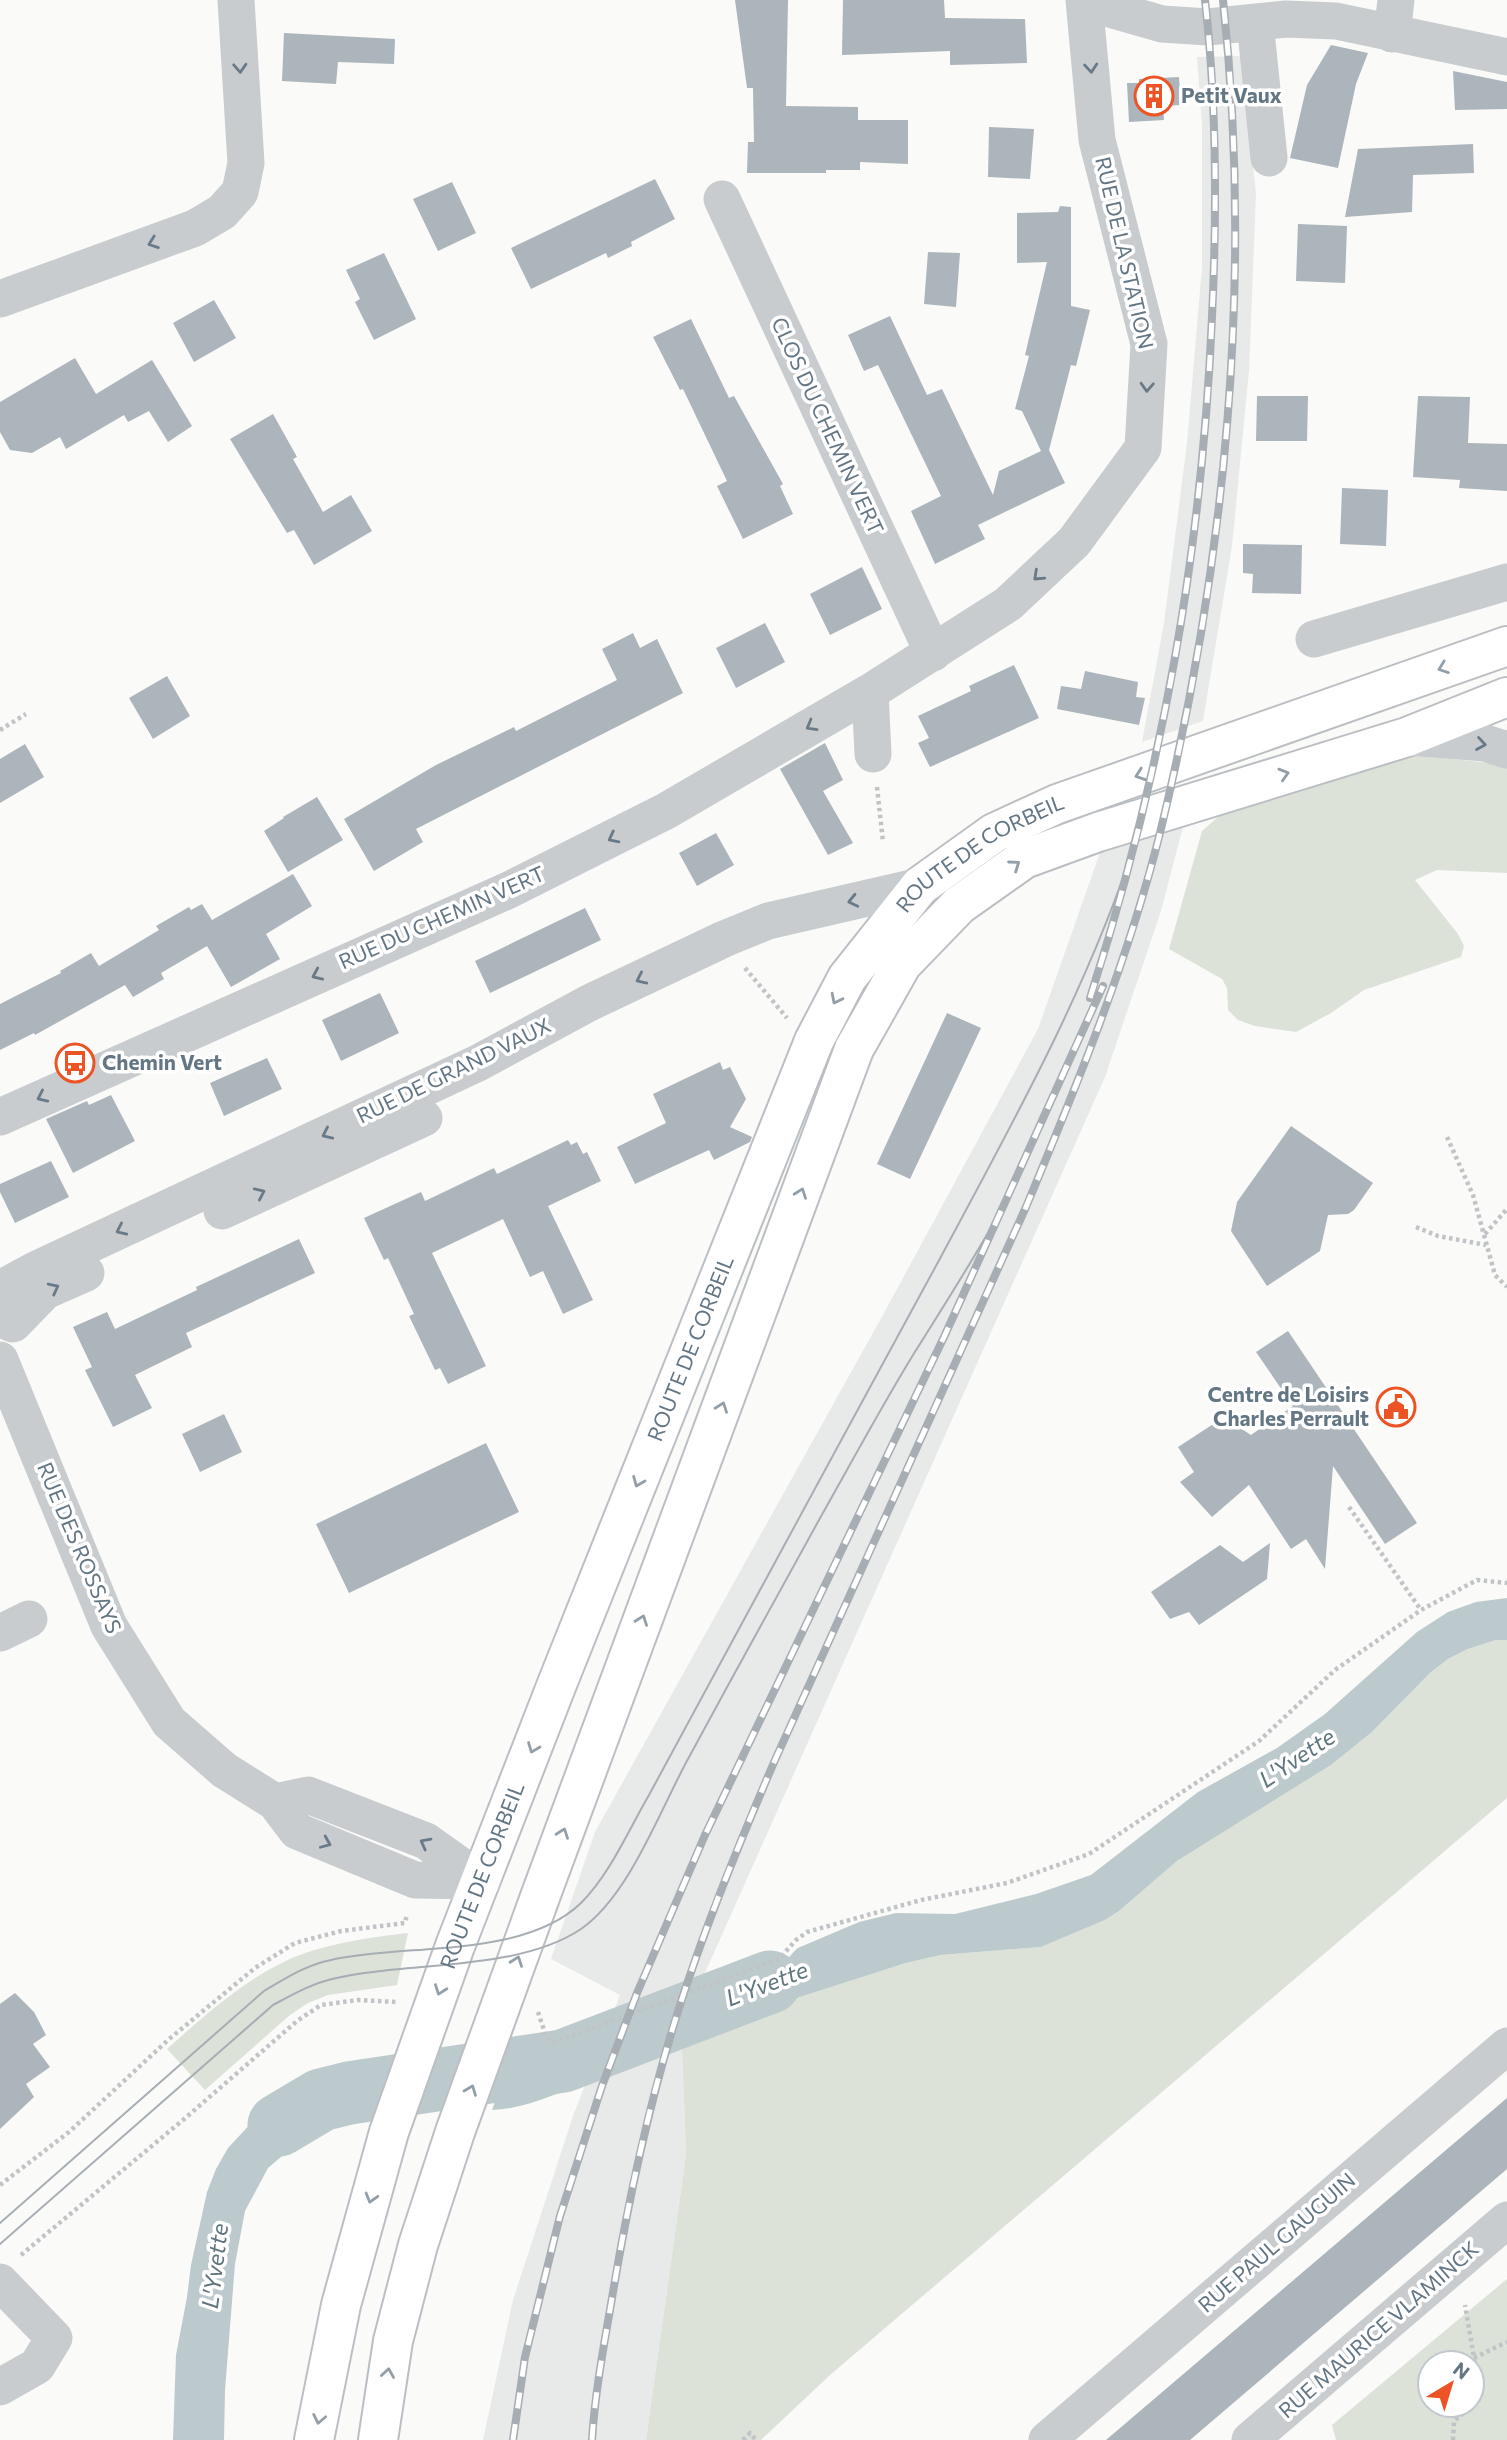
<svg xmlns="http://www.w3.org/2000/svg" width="1507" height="2440" font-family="Commissioner,sans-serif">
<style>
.built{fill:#e8e9e9}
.green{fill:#dce2d8;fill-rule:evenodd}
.water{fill:#bdcacd}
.pier{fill:#fafaf8}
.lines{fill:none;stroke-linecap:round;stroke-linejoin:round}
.river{stroke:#bdcacd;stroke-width:63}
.building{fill:#abb5bb}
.major-casing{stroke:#bbbfc3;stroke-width:42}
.path{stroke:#c1c4c6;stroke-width:4.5;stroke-dasharray:3.5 3.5;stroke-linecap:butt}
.minor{stroke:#c8cccf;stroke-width:37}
.major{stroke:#fff;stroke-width:38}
.tram{stroke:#a6adb3;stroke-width:2}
.rail-casing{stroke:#a6adb3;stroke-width:8}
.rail{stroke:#fff;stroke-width:5;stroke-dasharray:16;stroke-linecap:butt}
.oneway{stroke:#687a88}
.oneway2{stroke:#929fa9}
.labels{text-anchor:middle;stroke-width:7;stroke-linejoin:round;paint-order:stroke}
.poi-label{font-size:21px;font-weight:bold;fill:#637684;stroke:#fff;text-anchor:start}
.street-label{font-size:21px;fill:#637684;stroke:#fff}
.water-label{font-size:23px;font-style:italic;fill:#5e757d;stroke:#fff}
</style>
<rect width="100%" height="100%" fill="#fafaf8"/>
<path class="built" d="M1242 56 1256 194 1249 371 1232 546 1203 721 1142 742 1164 623 1187 443 1202 267V125L1197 57Z
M1184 823 1161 911 1105 1077 700 1984 682 2046 686 2155 646 2440H483L513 2300 573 2116 620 1995 551 1959 595 1832 884 1313 1038 1029 1103 844Z"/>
<path class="green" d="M1409 755 1492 763 1507 768V873L1437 870 1415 880 1458 934 1464 946 1461 957 1364 990 1331 1013 1296 1032 1255 1026 1238 1020 1228 1010 1227 988 1222 979 1169 949 1202 831 1228 808Z
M1496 1640H1507V1798L830 2375 761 2440H646L686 2155 682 2046 800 1997 906 1963 941 1955 1041 1947 1105 1920 1119 1911 1177 1861 1331 1765 1372 1732 1430 1673 1448 1659 1468 1649Z
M408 1933 397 1985 328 1995 308 2003 290 2015 205 2090 167 2049C205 2015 245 1979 292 1958 326 1944 371 1937 408 1933Z
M1507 2279V2440H1336L1332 2425ZM1430 2363H1472V2405H1430Z"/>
<path class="water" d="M1507 1598V1640H1496L1468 1649 1448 1659 1430 1673 1372 1732 1331 1765 1177 1861 1119 1911 1105 1920 1041 1947 941 1955 906 1963 800 1997 682 2046 701 1989 859 1922 896 1913 955 1914 1036 1894 1091 1875 1198 1792 1277 1748 1325 1714 1417 1632 1448 1612 1476 1602Z
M608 2024 591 2080C560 2092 526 2109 492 2110L513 2054 542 2050Z
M364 2069 348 2115 308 2134 268 2168 245 2211 235 2264 225 2390 224 2440H173L176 2355 187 2297 191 2265 207 2192 216 2169 228 2148 254 2120 292 2085 322 2073Z"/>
<path class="pier" d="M799 1943 801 1944 781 1966 693 2000 699 1986Z
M607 2021 612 2023 610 2031 547 2055 545 2045Z"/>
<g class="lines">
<path class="river" d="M279 2125 321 2100 349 2093 563 2061 770 1982"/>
</g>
<path class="building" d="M735 0H788L786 106 858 107V120H908V164L860 162V170H826V173H747L748 142H754L753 88H747Z
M843 0H944L945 18 1025 19 1027 63 950 65V51L842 55Z
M284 33 395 39 394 64 338 62 336 84 282 81Z
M1331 45 1368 53 1356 84 1338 168 1290 158 1307 85Z
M1453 71 1507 82V109L1455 110Z
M1179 77 1181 105 1163 106 1164 120 1129 122 1127 83H1139V79Z
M989 127 1034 129 1030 179 988 177Z
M1473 144 1474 173 1413 175 1412 212 1345 217 1358 149Z
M655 179 675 219 631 242 632 246 608 258 606 253 531 289 511 248Z
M452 182 476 233 438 251 413 199Z
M1060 206 1071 207V306L1090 310 1076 366 1071 365 1049 450 1065 483 978 525 985 539 935 564 911 511 941 496 878 365 864 371 848 335 890 316 927 395 942 389 993 495 999 471 1041 451 1022 411 1015 409 1029 356 1025 355 1047 262 1017 263V213L1058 212Z
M1298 224 1347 226 1345 283 1296 281Z
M928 252 960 253 956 307 924 304Z
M384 253 416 319 374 340 355 302 360 299 346 270Z
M214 300 236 338 194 362 173 323Z
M691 319 729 398 734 396 783 484 780 486 793 514 743 539 717 486 727 481 683 389 680 390 653 337Z
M75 358 96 394 152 360 192 426 168 442 149 411 128 422 124 415 66 449 60 437 32 453 10 450 0 432V402Z
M1257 396H1308L1307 441H1256Z
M1418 396 1470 397 1468 443 1507 444V491L1459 488 1460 480 1413 477Z
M273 414 297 457 293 459 323 512 351 495 372 531 314 565 294 530 287 533 230 439Z
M1342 488 1388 490 1386 546 1340 544Z
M1243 544 1302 545 1301 594 1252 593 1253 574 1243 573Z
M862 567 882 609 830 635 810 594Z
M765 623 785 662 736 688 716 648Z
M633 633 640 648 657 639 683 693 416 829 423 842 374 871 344 819 436 765 514 727 516 731 617 680 602 649Z
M1014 665 1039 718 930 767 918 743 929 738 918 716 971 691 969 686Z
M1085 671 1138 682 1136 697 1145 698 1139 725 1057 709 1061 686 1081 689Z
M167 676 190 716 153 739 129 698Z
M825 743 843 780 823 791 853 843 828 855 780 769Z
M25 744 44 777 0 803V759Z
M317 797 343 840 288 872 264 831 284 818 283 817Z
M716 833 734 865 697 886 679 853Z
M293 874 312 906 266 934 280 959 231 987 207 946 161 973 164 979 133 997 125 985 35 1035 34 1033 0 1050V1004L61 973 60 971 91 953 99 966 159 930 156 926 189 907 191 910 202 904 212 920Z
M585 908 601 940 490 993 475 961Z
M380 993 399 1033 341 1061 322 1020Z
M947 1013 981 1028 910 1179 877 1164Z
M267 1058 282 1089 224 1116 210 1083Z
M720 1062 723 1070 730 1067 746 1099 730 1127 752 1137 750 1142 714 1160 709 1150 635 1184 617 1147 666 1123 653 1094Z
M111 1095 135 1141 73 1173 46 1119 87 1101 89 1105Z
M1291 1126 1373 1183 1354 1210 1348 1214 1328 1215 1320 1251 1267 1286 1231 1231 1237 1202Z
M568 1140 571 1145 577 1142 583 1154 587 1152 601 1181 548 1206 593 1300 563 1314 543 1271 530 1277 503 1219 432 1253 486 1366 448 1384 440 1368 435 1370 409 1316 414 1314 388 1258 384 1260 364 1218 421 1192 425 1201 494 1168 497 1174Z
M51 1161 69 1197 15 1223 0 1192V1184Z
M299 1239 315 1273 186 1333 192 1347 135 1375 152 1408 113 1427 85 1370 92 1367 73 1327 107 1312 115 1329 197 1290 196 1287Z
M1288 1331 1417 1523 1385 1544 1333 1466 1325 1569 1306 1539 1291 1549 1249 1485 1212 1517 1180 1482 1194 1472 1178 1447 1218 1421 1222 1427 1237 1426 1251 1435 1293 1406 1256 1352Z
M224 1414 242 1452 200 1472 182 1434Z
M486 1443 519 1512 349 1593 316 1524Z
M1270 1543 1267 1579 1199 1625 1189 1612 1170 1619 1151 1592 1220 1545 1243 1562Z
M15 1993 34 2012 46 2035 33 2044 50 2067 26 2084 34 2097 0 2129V2004Z
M1507 2098V2169L1190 2440H1106Z"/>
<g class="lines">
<defs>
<g id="major">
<path id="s1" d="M314 2440 341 2305 389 2132 417 2053 455 1946 557 1684 814 1041 847 978 920 886 994 833 1057 804 1507 646"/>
<path d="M378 2440 393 2341 418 2245 455 2132 540 1897 854 1049 902 964 959 905 1024 859 1098 832 1407 737 1507 697"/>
</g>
</defs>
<use href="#major" class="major-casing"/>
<path class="path" d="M0 730 26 714
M877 787 883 842
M745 968 787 1018
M1447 1137 1473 1195 1495 1275 1507 1287
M1416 1227 1438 1236 1486 1245
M1485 1234 1507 1209
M1349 1507 1421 1610
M538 2012 546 2036 552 2043 779 1959 796 1940 807 1932 921 1900 1007 1883 1089 1854 1259 1741 1335 1670 1421 1610 1477 1580 1507 1583
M0 2185 69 2132 168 2040 255 1968 295 1943 341 1931 405 1923 407 1914
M21 2255 183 2120 297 2021 321 2005 358 2000 397 2002
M1474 2358 1507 2342
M743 2440 750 2433 756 2440
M1453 2440 1454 2421 1481 2398 1465 2305"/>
<path class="minor" d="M1091 0 1113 10 1162 24 1208 27 1286 19 1336 21 1507 57
M1255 22 1269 158
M1392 34 1396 0
M722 199 933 653
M0 299 195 228 222 212 240 192 246 163 236 0
M1314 639 1507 582
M870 692 873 754
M1407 737 1485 743 1507 750
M0 1117 509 890 666 811 870 692 1008 604 1074 542 1143 448 1149 344 1097 140 1084 0
M222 1211 424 1118
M0 1289 35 1270 478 1063 589 1003 724 939 768 921 920 886
M0 1319 13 1324 45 1291 86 1273
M0 1360 109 1626 169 1722 224 1770 275 1802 297 1831 415 1880 482 1881
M0 1633 29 1619
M275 1802 308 1795 426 1841 482 1881
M0 2282 54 2338 37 2366 0 2387
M1047 2440 1507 2046
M1250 2440 1507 2220"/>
<use href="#major" class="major"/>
<path class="tram" d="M0 2223 264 1991C286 1978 306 1965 331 1960 406 1943 523 1959 581 1903 610 1874 628 1831 649 1795 744 1618 841 1441 937 1264 1011 1126 1088 989 1136 840
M0 2244 273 2005C292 1995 311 1984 332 1979 407 1961 517 1972 581 1929 629 1896 660 1810 688 1759 731 1679 775 1600 819 1520 850 1465 880 1409 913 1355 948 1299 983 1245 1014 1187"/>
<defs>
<path id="rail" d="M1090 998C1162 774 1202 552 1212 317 1217 211 1217 105 1205 0
M513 2440 525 2357 560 2216 602 2086 637 1993 705 1835 944 1337 1103 986
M592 2440C595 2392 604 2345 612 2298 630 2190 653 2082 689 1978 714 1904 744 1832 775 1760L1026 1207C1077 1085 1128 961 1160 833 1226 562 1253 278 1223 0"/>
</defs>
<use href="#rail" class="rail-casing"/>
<use href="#rail" class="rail"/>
</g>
<defs><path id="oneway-chevron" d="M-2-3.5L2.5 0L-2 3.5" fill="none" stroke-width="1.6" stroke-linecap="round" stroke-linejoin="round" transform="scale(1.75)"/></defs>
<g class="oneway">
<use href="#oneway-chevron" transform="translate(240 68) rotate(87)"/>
<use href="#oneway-chevron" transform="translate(1091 68) rotate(85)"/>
<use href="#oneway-chevron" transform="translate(153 243) rotate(160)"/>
<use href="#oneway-chevron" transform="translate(1147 387) rotate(93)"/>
<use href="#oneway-chevron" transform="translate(1038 576) rotate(137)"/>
<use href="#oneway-chevron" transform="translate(811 726) rotate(150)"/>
<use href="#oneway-chevron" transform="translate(1481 744) rotate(9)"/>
<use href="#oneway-chevron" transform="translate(613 838) rotate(153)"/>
<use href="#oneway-chevron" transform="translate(853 901) rotate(167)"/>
<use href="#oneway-chevron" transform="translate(317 975) rotate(156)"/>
<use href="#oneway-chevron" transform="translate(641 979) rotate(155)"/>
<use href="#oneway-chevron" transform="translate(42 1097) rotate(155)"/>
<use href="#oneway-chevron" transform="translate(327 1134) rotate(155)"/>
<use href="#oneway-chevron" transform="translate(260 1193) rotate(-25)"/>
<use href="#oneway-chevron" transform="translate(121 1230) rotate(155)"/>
<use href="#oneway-chevron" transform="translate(54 1288) rotate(-27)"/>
<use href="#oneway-chevron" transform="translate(326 1843) rotate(23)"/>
<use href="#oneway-chevron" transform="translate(425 1843) rotate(-152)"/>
</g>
<g class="oneway2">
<use href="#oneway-chevron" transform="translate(1443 668) rotate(160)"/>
<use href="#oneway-chevron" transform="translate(1284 774) rotate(-17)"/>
<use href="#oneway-chevron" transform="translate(1140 775) rotate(161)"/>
<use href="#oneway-chevron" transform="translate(1015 865) rotate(-35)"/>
<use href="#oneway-chevron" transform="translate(836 999) rotate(117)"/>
<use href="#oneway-chevron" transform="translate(801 1193) rotate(-70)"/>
<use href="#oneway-chevron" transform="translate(722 1407) rotate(-70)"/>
<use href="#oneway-chevron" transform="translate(638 1482) rotate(112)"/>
<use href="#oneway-chevron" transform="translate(642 1620) rotate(-70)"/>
<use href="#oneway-chevron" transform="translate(533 1748) rotate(111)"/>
<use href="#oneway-chevron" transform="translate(563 1833) rotate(-70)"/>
<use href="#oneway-chevron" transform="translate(517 1961) rotate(-70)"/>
<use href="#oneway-chevron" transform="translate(440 1990) rotate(110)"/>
<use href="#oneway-chevron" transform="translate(471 2090) rotate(-69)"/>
<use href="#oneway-chevron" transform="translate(371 2198) rotate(106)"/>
<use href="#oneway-chevron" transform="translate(388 2373) rotate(-81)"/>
<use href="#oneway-chevron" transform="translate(319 2419) rotate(101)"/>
</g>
<defs>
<symbol id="building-ring" viewBox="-11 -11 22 22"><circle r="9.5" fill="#fff" stroke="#ec5426" stroke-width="1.5"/><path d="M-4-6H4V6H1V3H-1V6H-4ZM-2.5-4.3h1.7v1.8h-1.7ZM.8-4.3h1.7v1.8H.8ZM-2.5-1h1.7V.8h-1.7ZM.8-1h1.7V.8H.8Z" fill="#ec5426"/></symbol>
<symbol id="bus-ring" viewBox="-11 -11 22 22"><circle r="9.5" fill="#fff" stroke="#ec5426" stroke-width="1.5"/><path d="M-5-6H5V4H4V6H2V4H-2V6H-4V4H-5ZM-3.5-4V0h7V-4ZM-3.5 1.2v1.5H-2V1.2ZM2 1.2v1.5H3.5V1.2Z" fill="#ec5426"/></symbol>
<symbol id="civic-ring" viewBox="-11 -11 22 22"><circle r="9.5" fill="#fff" stroke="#ec5426" stroke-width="1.5"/><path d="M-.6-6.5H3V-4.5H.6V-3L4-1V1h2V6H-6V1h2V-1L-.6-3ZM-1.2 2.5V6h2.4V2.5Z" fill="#ec5426"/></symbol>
</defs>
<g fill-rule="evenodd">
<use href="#building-ring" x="1132" y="74" width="44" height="44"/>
<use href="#bus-ring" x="53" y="1041" width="44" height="44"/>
<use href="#civic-ring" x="1374" y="1385" width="44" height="44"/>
</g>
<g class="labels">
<g class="poi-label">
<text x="1181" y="103">Petit Vaux</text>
<text x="102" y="1070">Chemin Vert</text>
<text x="1369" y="1402" text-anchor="end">Centre de Loisirs<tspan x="1369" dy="24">Charles Perrault</tspan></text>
</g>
<g class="street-label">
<text transform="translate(1124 253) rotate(77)" y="7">RUE DE LA STATION</text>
<text transform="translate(827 426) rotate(65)" y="7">CLOS DU CHEMIN VERT</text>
<text dy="7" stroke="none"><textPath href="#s1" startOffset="1745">ROUTE DE CORBEIL</textPath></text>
<text transform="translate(442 918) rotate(-24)" y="7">RUE DU CHEMIN VERT</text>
<text transform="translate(454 1071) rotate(-26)" y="7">RUE DE GRAND VAUX</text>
<text dy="7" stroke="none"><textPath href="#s1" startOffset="1157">ROUTE DE CORBEIL</textPath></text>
<text transform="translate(79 1548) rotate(67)" y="7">RUE DES ROSSAYS</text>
<text dy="7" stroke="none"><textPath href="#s1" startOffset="590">ROUTE DE CORBEIL</textPath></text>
<text transform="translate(1277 2243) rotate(-41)" y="7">RUE PAUL GAUGUIN</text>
<text transform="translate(1379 2330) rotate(-41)" y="7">RUE MAURICE VLAMINCK</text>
</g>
<g class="water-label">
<text transform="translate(1297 1758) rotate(-34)" y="8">L'Yvette</text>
<text transform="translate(767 1984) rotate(-21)" y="8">L'Yvette</text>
<text transform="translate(215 2266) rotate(-83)" y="8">L'Yvette</text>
</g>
</g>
<g transform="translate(1451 2384) rotate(38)"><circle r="33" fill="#ffffff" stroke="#c1c8ce" stroke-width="2"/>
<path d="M0-5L12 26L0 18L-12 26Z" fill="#ec5426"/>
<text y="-10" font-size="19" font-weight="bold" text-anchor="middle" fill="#637684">N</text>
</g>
</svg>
